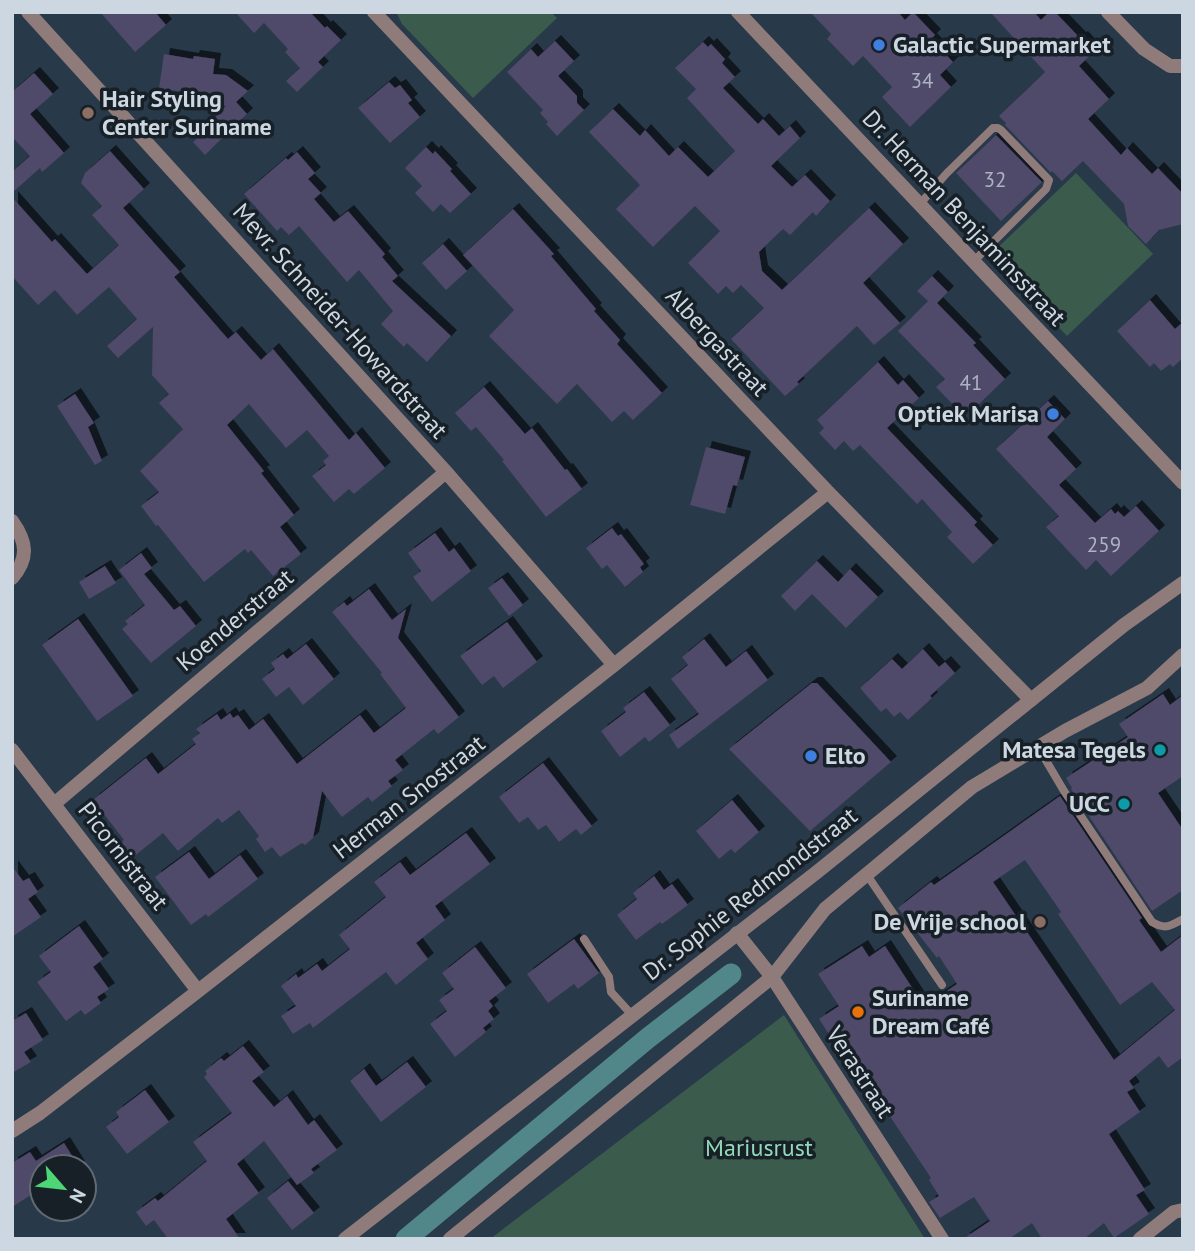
<svg xmlns="http://www.w3.org/2000/svg" width="1195" height="1251" font-family="'PT Sans',sans-serif">
<style>
.green{fill:#3b5c4c}
.lines{fill:none;stroke-linecap:round;stroke-linejoin:round}
.canal{stroke:#528789;stroke-width:21}
.building{fill:#4f486a;fill-rule:evenodd;filter:url(#shadow)}
.path{stroke:#798794;stroke-width:3.5;stroke-dasharray:3.5 3.5;stroke-linecap:butt}
.service{stroke:#907b7b;stroke-width:8}
.minor{stroke:#907b7b;stroke-width:14}
.tertiary{stroke:#907b7b;stroke-width:14}
.shop-dot{fill:#3f7fe0;stroke:#182027;stroke-width:2.5}
.education-dot{fill:#8d6e63;stroke:#182027;stroke-width:2.5}
.culture-dot{fill:#0f9aa8;stroke:#182027;stroke-width:2.5}
.food-dot{fill:#e8710a;stroke:#182027;stroke-width:2.5}
.labels{text-anchor:middle;stroke-width:7;stroke-linejoin:round;paint-order:stroke}
.number-label{font-size:21px;fill:#adb3c3}
.poi-label{font-size:24px;font-weight:bold;fill:#ccd7e1;stroke:#182027;text-anchor:start}
.street-label{font-size:24px;fill:#ccd7e1;stroke:#182027}
.park-label{font-size:24px;fill:#92dab8;stroke:#182027}
</style>
<defs>
<filter id="shadow"><feDropShadow dx="6" dy="-6" stdDeviation="0" flood-color="#0009"/></filter>
</defs>
<rect width="100%" height="100%" fill="#28394a"/>
<path class="green" d="M396 12H551L557 18 473 98 402 24Z
M1076 173 1153 254 1067 336 990 255Z
M784 1015 925 1239H490Z"/>
<g class="lines">
<path class="canal" d="M406 1239 648 1038 731 974"/>
</g>
<path class="building" d="M100 12H155L166 25 135 52Z
M235 12H310L325 28 327 26 341 40 318 62 323 67 297 92 286 81 300 68 285 52 288 49 264 23 254 33Z
M810 12H898L905 20 913 12 935 35 931 39 953 62 940 75 951 87 910 127 882 97 892 87 863 56 853 66 827 39 831 34Z
M990 12H1034L1041 20 1049 12H1055L1080 38 1082 37 1095 51 1079 66 1109 99 1088 119 1121 155 1127 148 1152 174 1158 168 1183 194V224L1159 230 1146 244 1128 226 1124 204 1083 161 1062 181 1052 171 1051 173 1005 125 1006 123 999 116 1045 72Z
M555 41 574 61 558 76 577 96V103L584 110 557 136 546 124 548 122 540 113 543 110 507 72 531 49 538 57Z
M703 42 708 47 711 44 725 59 722 63 735 77 723 88 758 124 763 119 779 136 790 126 800 138 771 166 792 187 805 175 830 201 816 216 813 212 790 235 783 229 759 252 762 271 782 290 869 208 903 244 863 283 900 323 874 345 857 326 797 382 799 384 785 396 731 339 764 308 741 285 733 293 726 286 718 294 688 263 720 231 695 206 653 247 616 209 640 185 589 132 613 109 640 136 645 130 669 156 678 147 708 177 735 151 687 98 696 89 675 68Z
M164 54 193 59 194 56 215 59 213 74 226 75 248 91 236 102 247 114 205 155 193 142 216 121 214 119 226 106 182 100 183 92 159 88Z
M34 73 53 94 30 114 64 153 42 172 40 168 12 193V172L30 156 12 137V92Z
M389 82 395 88 400 85 412 100 408 103 420 117 390 143 358 108Z
M996 135 1042 182 1001 221 956 173Z
M426 147 433 154 435 151 452 169 450 171 471 194 450 213 441 204 433 212 415 193 422 186 405 168Z
M110 151 144 189 123 208 180 272 174 277 228 339 236 332 261 360 273 349 349 440 356 433 385 468 354 494 349 489 334 502 312 476 326 465 323 461 329 456 307 430 286 448 249 404 227 425 264 471 261 473 294 515 280 527 301 554 273 576 251 550 248 553 245 549 204 582 158 525 156 526 141 506 159 492 140 471 183 429 159 403 169 394 152 375 153 327 118 358 107 346 137 319 109 287 77 315 55 290 38 305 12 276V197L52 242 55 239 87 274 119 245 92 215 102 206 81 183 85 173Z
M297 152 315 173 308 179 321 193 314 199 334 222 348 211 385 254 382 257 398 276 392 281 451 336 427 362 407 343 404 347 381 324 393 311 359 270 347 282 299 226 289 235 281 227 277 231 244 194 286 158 288 160Z
M513 209 554 254 551 256 596 309 594 311 620 340 617 344 662 393 633 420 624 411 612 422 577 384 557 404 489 336 514 310 463 255Z
M443 244 467 271 446 290 422 263Z
M932 276 948 292 937 303 976 343 973 345 1005 379 977 406 973 402 961 413 936 387 945 379 898 331 928 301 917 291Z
M1150 300 1175 329 1183 322V358L1173 367 1170 364 1161 371 1154 363 1150 367 1117 331Z
M878 362 898 385 903 380 919 398 887 428 977 522 974 525 993 545 973 564 947 537 952 532 922 499 917 504 860 445 853 451 844 441 835 450 819 433 824 428 817 420Z
M484 387 525 434 532 428 565 470 567 469 582 489 546 517 502 461 504 460 476 427 471 431 455 413Z
M75 394 94 423 88 427 102 461 95 465 57 406Z
M1048 401 1065 419 1047 437 1076 469 1059 485 1095 523 1111 509 1115 514 1118 511 1124 517 1136 506 1159 531 1111 576 1096 560 1086 570 1046 527 1059 516 996 449Z
M706 447 745 457 737 486 733 485 725 514 690 505Z
M612 528 618 536 621 534 644 564 640 567 643 572 625 587 607 565 602 569 586 548Z
M435 533 449 552 454 548 471 571 432 602 413 577 421 571 408 553Z
M141 553 152 568 144 574 174 610 180 606 196 626 151 663 122 629 128 624 125 621 145 605 119 570Z
M817 561 838 582 850 569 878 597 846 628 812 594 795 611 781 596Z
M105 566 116 583 89 599 79 582Z
M502 578 523 605 509 616 488 588Z
M369 589 392 620 406 609 398 638 459 717 438 734 434 729 395 760 403 770 388 781 392 786 372 802 368 797 342 817 322 791 313 838 305 845 302 843 280 857 272 847 265 852 256 839 259 836 239 810 222 823 218 818 178 851 163 833 132 858 121 843 124 840 93 800 146 758 158 774 196 744 192 739 200 733 196 729 217 714 221 720 230 713 233 718 238 715 249 730 263 719 297 764 360 715 374 733 406 708 380 674 382 673 332 612 344 602 347 606Z
M78 619 133 696 97 721 42 645Z
M507 622 537 662 503 688 494 676 482 685 460 656Z
M704 639 726 667 746 651 768 680 678 749 669 735 699 714 671 679 688 665 682 657Z
M306 644 334 679 303 705 289 687 276 697 262 679 275 669 271 663 283 654 287 659Z
M923 649 939 667 945 662 955 673 930 696 932 698 908 720 900 712 894 717 886 708 881 712 860 688 892 659 902 669Z
M812 683H817L891 762 810 831 729 749Z
M644 692 670 725 649 742 645 737 620 757 601 731 626 712 623 708Z
M1163 694 1170 705 1183 695V776L1158 793 1183 830V890L1152 911 1071 789 1072 788 1066 778 1128 737 1119 724Z
M543 763 592 826 581 835 576 829 559 842 546 825 538 830 528 817 519 823 499 797Z
M1060 796 1142 918 1139 920 1161 952 1183 935V1057L1168 1068 1159 1056 1129 1081 1134 1088 1127 1092 1140 1112 1109 1134 1145 1190 1136 1195 1149 1214 1114 1238 1104 1223 1084 1239H1042L1032 1223 1009 1239H963L990 1221 974 1197 940 1218 929 1202 939 1196 929 1180 931 1178 863 1076 858 1079 819 1019 839 1006 818 974 862 946 869 957 885 946 924 1006 957 984 939 956 937 958 898 908 931 882 934 885ZM1025 860 1061 912 1058 914 1120 1005 1152 982 1175 1010 1114 1060 993 882Z
M732 800 759 832 735 853 731 849 719 859 696 831Z
M466 833 490 864 435 906 445 920 416 943 428 959 396 985 386 972 313 1028 310 1023 293 1034 281 1016 296 1006 281 986 296 974 298 978 317 964 322 971 350 949 339 935 386 897 374 882 400 862 410 875Z
M189 852 209 879 240 855 258 879 208 917 206 914 191 925 155 877Z
M12 866 23 881 29 878 38 892 28 899 41 917 12 937Z
M654 876 664 890 672 884 688 905 662 924 660 922 636 940 617 915 637 899 633 893Z
M79 926 103 959 93 967 109 989 97 997 101 1003 85 1015 81 1010 66 1021 37 982 51 972 39 956Z
M574 939 599 973 578 989 574 984 548 1003 527 974Z
M475 947 506 988 489 1001 493 1006 488 1011 494 1019 483 1028 486 1032 455 1057 430 1024 447 1011 439 1000 454 989 442 973Z
M26 1013 43 1040 24 1052 31 1062 12 1073V1021Z
M243 1046 264 1072 252 1081 274 1107 287 1096 308 1125 314 1120 337 1150 311 1169 314 1173 297 1185 264 1141 237 1164 259 1193 226 1219 240 1239H168L154 1220 146 1226 136 1212 155 1198 158 1201 207 1161 193 1142 232 1113 204 1077 207 1074 205 1071 221 1058 224 1061Z
M407 1062 426 1087 381 1122 350 1081 364 1069 376 1086Z
M145 1090 169 1122 127 1154 106 1127 119 1117 116 1112Z
M64 1143 79 1167H42V1188L12 1207V1163L30 1152 36 1161Z
M288 1181 314 1213 292 1230 267 1198Z"/>
<g class="lines">
<path class="path" d="M1183 502V503"/>
<path class="service" d="M920 204 946 174 993 128H998L1001 130 1049 180 1046 189 974 261
M1038 747 1064 791 1152 922C1166 930 1170 926 1183 919
M867 875 942 985
M584 939 609 977 611 992 632 1015"/>
<path class="minor" d="M28 12 446 472 614 665
M374 12 828 492 1031 700
M1108 12 1144 49 1170 66H1183
M12 521C27 542 29 558 12 578
M12 750 198 991
M54 804 446 472
M737 933 772 977 942 1239
M12 1131 40 1113 198 991 614 665 828 492
M1140 1239 1174 1212 1183 1210"/>
<path class="tertiary" d="M738 12 1183 483
M345 1239 817 872 1124 625 1183 583
M450 1239 772 977 825 909 972 787 1065 731 1147 688 1183 655"/>
</g>
<g class="shop-dot">
<circle cx="879" cy="45" r="7"/>
<circle cx="1053" cy="414" r="7"/>
<circle cx="811" cy="756" r="7"/>
</g>
<g class="education-dot">
<circle cx="88" cy="113" r="7"/>
<circle cx="1040" cy="922" r="7"/>
</g>
<g class="culture-dot">
<circle cx="1160" cy="750" r="7"/>
<circle cx="1124" cy="804" r="7"/>
</g>
<circle class="food-dot" cx="858" cy="1012" r="7"/>
<g class="labels">
<g class="number-label">
<text x="922" y="88">34</text>
<text x="995" y="187">32</text>
<text x="971" y="390">41</text>
<text x="1104" y="552">259</text>
</g>
<g class="poi-label">
<text x="893" y="53">Galactic Supermarket</text>
<text x="102" y="107">Hair Styling<tspan x="102" dy="28">Center Suriname</tspan></text>
<text x="1039" y="422" text-anchor="end">Optiek Marisa</text>
<text x="1146" y="758" text-anchor="end">Matesa Tegels</text>
<text x="825" y="764">Elto</text>
<text x="1110" y="812" text-anchor="end">UCC</text>
<text x="1026" y="930" text-anchor="end">De Vrije school</text>
<text x="872" y="1006">Suriname<tspan x="872" dy="28">Dream Café</tspan></text>
</g>
<g class="street-label">
<text transform="translate(964 218) rotate(47)" y="8">Dr. Herman Benjaminsstraat</text>
<text transform="translate(340 321) rotate(48)" y="8">Mevr. Schneider-Howardstraat</text>
<text transform="translate(717 342) rotate(47)" y="8">Albergastraat</text>
<text transform="translate(235 620) rotate(-40)" y="8">Koenderstraat</text>
<text transform="translate(409 797) rotate(-38)" y="8">Herman Snostraat</text>
<text transform="translate(123 856) rotate(52)" y="8">Picornistraat</text>
<text transform="translate(750 894) rotate(-38)" y="8">Dr. Sophie Redmondstraat</text>
<text transform="translate(860 1072) rotate(57)" y="8">Verastraat</text>
</g>
<g class="park-label">
<text x="759" y="1156">Mariusrust</text>
</g>
</g>
<rect width="1195" height="1251" fill="none" stroke="#ccd7e1" stroke-width="28"/>
<g transform="translate(63 1188) rotate(118)"><circle r="33" fill="#182027" stroke="#606971" stroke-width="2"/>
<path d="M0-5L12 26L0 18L-12 26Z" fill="#4dd676"/>
<text y="-10" font-size="19" font-weight="bold" text-anchor="middle" fill="#ccd7e1">N</text>
</g>
</svg>
